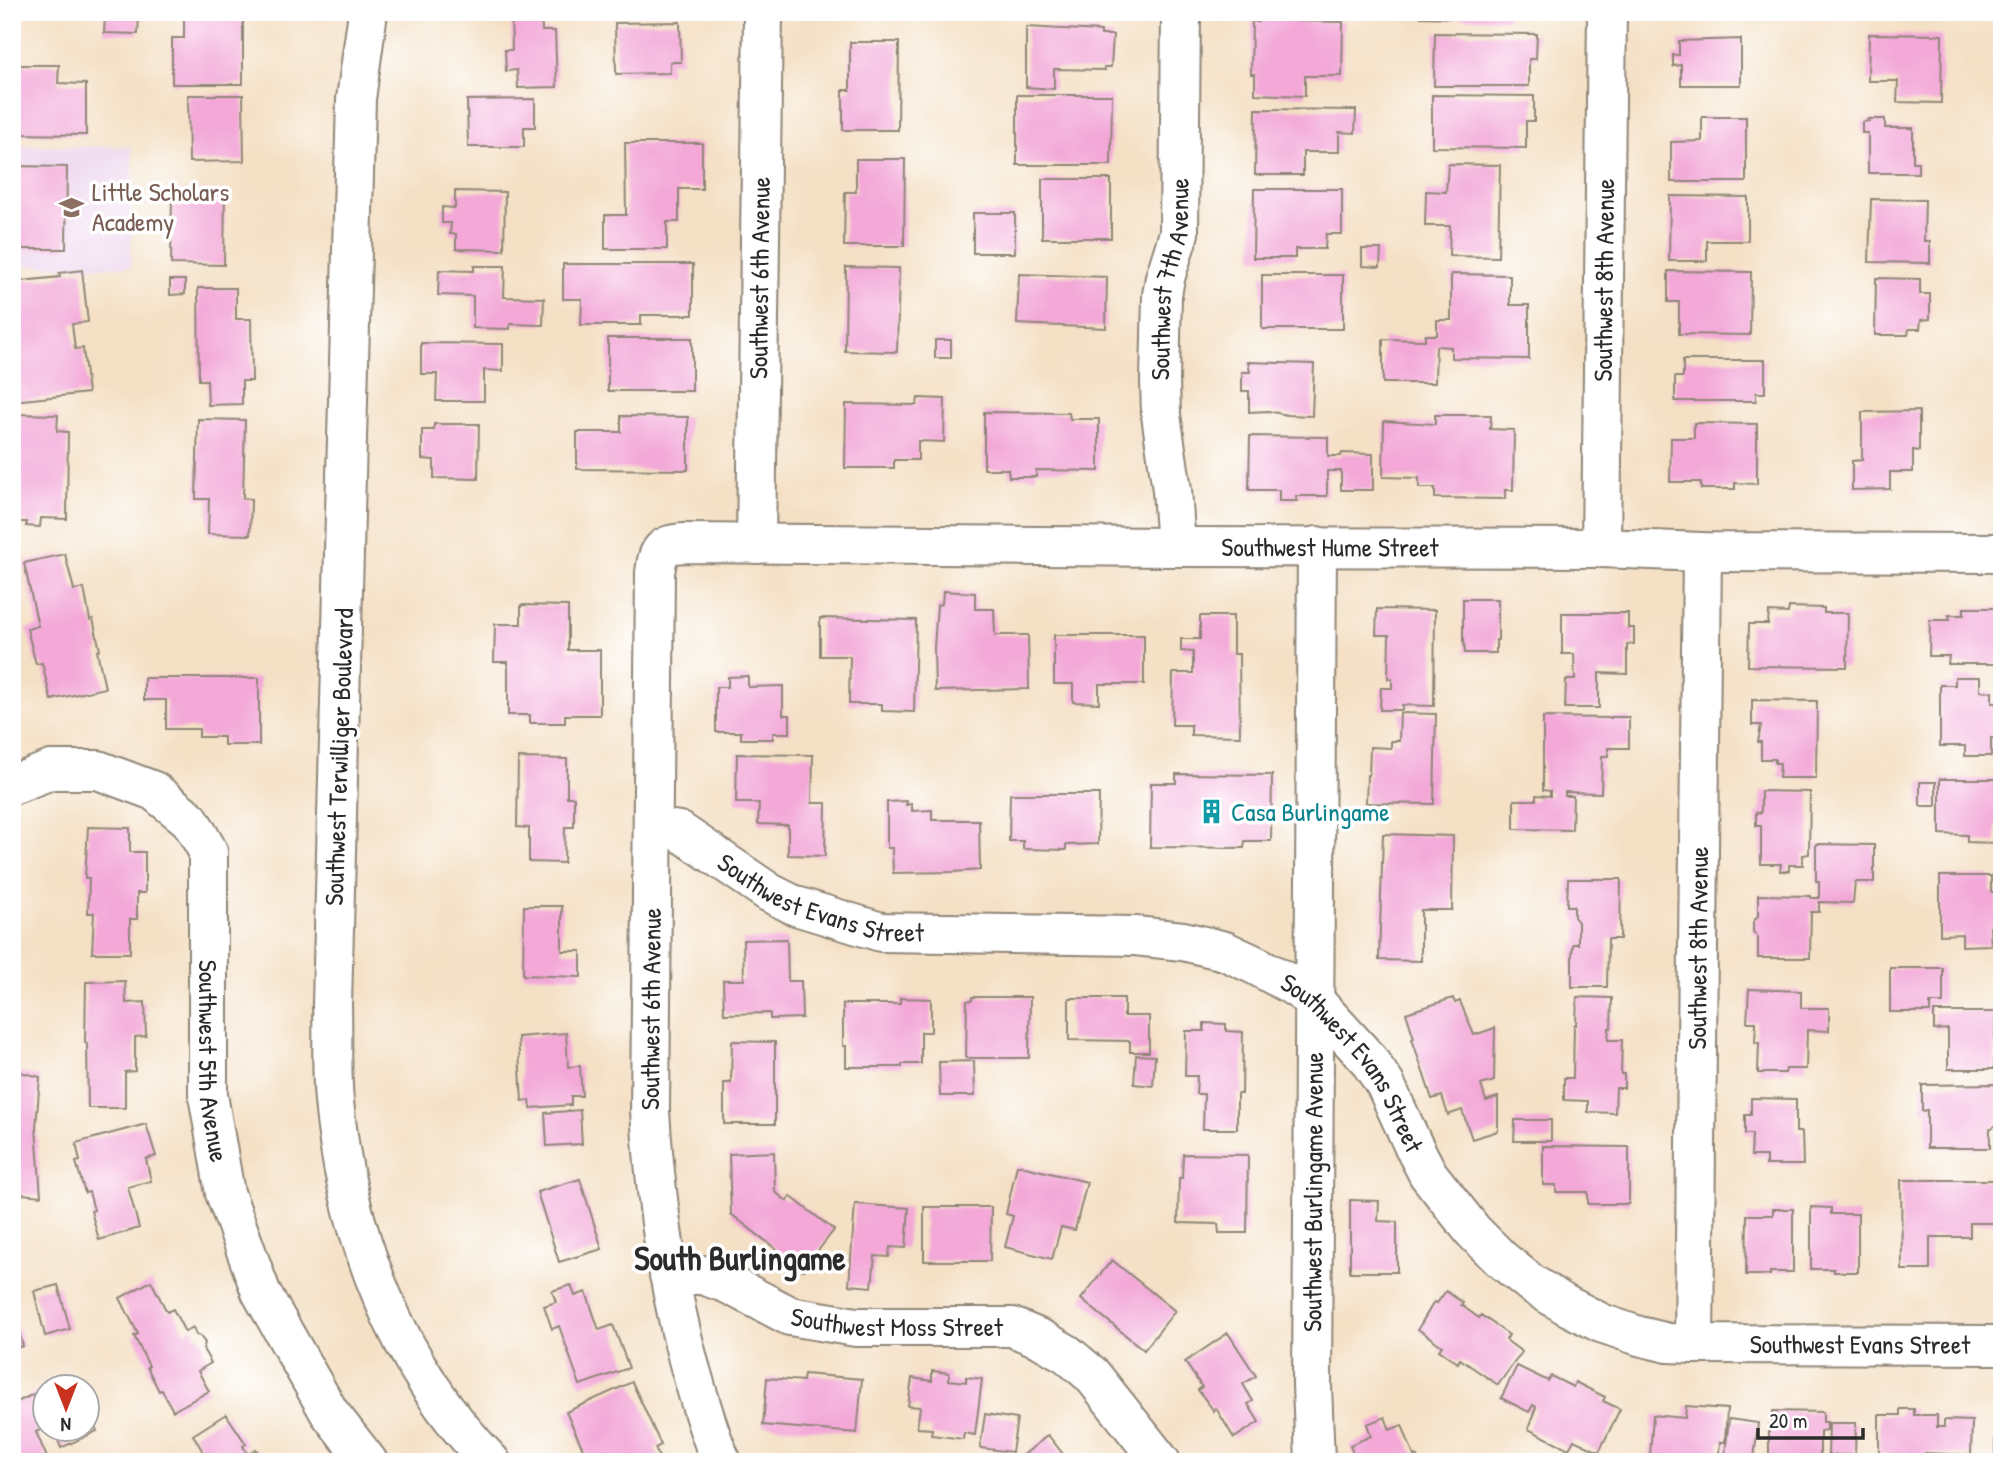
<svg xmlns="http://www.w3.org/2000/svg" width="2014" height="1474" font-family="'Patrick Hand',sans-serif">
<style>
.built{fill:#ebd1eb}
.building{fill:#f3a8d8}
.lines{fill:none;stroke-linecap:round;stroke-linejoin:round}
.minor-casing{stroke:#908678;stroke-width:42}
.secondary-casing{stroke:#908678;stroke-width:42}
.minor{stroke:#fff;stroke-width:38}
.secondary{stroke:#fff;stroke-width:38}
.labels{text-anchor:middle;stroke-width:7;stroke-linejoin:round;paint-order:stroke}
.education-label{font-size:26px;fill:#785e54;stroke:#fff;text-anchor:start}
.street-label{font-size:26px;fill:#2b2b2b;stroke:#fff}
.culture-label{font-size:26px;fill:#0d838f;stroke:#fff;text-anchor:start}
.district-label{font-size:33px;font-weight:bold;fill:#2b2b2b;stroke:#fff}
</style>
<rect width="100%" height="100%" fill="#fff"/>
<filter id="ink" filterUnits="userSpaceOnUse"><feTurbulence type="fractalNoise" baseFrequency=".0143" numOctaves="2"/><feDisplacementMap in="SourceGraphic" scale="14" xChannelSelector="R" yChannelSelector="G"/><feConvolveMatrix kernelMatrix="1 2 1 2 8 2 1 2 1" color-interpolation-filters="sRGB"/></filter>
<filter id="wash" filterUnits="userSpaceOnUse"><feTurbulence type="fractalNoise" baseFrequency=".00686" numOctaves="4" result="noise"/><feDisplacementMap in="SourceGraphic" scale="28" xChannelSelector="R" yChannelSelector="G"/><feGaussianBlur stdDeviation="1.57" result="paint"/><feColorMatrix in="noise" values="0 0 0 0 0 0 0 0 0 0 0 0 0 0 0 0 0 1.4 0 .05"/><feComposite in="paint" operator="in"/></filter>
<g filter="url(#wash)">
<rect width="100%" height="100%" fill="#f4e0c5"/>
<path class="built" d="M12 146 132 147 131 267 12 266Z"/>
<g id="blocks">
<path class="building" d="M511 12H541L542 31H555L557 87 518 88 517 70 506 71 505 50H512Z
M1258 12H1297V21L1343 22 1342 76H1305V96L1255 94V74H1251L1252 21 1258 22Z
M1421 12H1507V19L1421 17Z
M105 15 139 16 138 34 104 33Z
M184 15H243V84H172V38H184Z
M680 22 681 62H670V73L616 74 615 23Z
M1026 27 1101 31V35H1113L1111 67H1104L1105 70 1054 69V89L1026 87Z
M1435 33 1537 34 1536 59H1529V86H1434Z
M1869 34 1942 35 1941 103 1897 102 1898 81H1868Z
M1741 39V85H1681V65L1673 66V55H1679V41Z
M850 42H899L898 130H843V90H850Z
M14 65H59L58 83 86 84V135L13 134Z
M188 95H243L244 161 189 162Z
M1017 95H1112L1111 165H1017Z
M1432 95 1534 96V121H1526V148L1432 147Z
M535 99V127H524V147H468L467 100Z
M1256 109 1356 110 1355 133 1339 132V152H1303V175H1255Z
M1702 117H1746V182H1671V142L1702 141Z
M1868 119H1885V128H1913V162H1918V173H1868V133H1862V122L1869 121Z
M625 143H702V189H679V222H667V249H605V215H626Z
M856 159H905L904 246H844L845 192H856Z
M1448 164 1500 165 1498 257 1449 256 1450 226H1425L1426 191 1446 192Z
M12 166 67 167 66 249H12Z
M1042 179H1111V238H1042Z
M1254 189H1342V234H1326L1325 249H1295V258H1253Z
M172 191H225L224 265 171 264Z
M455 191 505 192 504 250 456 249V234H450L451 223H442V207L455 208Z
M1670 196 1748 197V241H1707V261H1669Z
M1871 199 1925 200 1924 241H1930V263L1869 262Z
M973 213H1015V253H973Z
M1362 249H1381L1380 267 1362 266Z
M563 264H693V315H641V325H581L582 299H563Z
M474 266H505L504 297 544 298 543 325 510 324V329L473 328V296L438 295 439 270 474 271Z
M846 267 899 268 897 352 845 351Z
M82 270 88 322 72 324 75 349 83 348 88 393 14 401 12 383V282L60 277 59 273Z
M1668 271 1751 272 1750 335 1679 334V302H1668Z
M1019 274 1107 277 1106 328 1017 324Z
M1451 274 1510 275V305H1529V359L1451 358V347L1436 346 1435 383H1383V339L1425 340V335H1437V320H1451Z
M1262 275H1343V329H1262Z
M1876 278 1920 279V294H1930V319L1921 320 1920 329H1909L1908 335H1875Z
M170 280H185V294L170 295Z
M198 288H236V319H251L252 381H242V404L208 405 207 380H199Z
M608 338H692V391H608Z
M935 340H951V358H935Z
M421 343 503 344V371L484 370V401H436L437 374H421Z
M1683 360H1765V393H1756V401H1675V377H1683Z
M1248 362 1314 364 1312 416 1287 415 1268 411 1249 412V391H1242V372H1250Z
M918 398 945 399 944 442 918 441V460H894V468H845L846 404 917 405Z
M1919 411V451L1913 450V472H1890V489L1852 490V461L1862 460V412Z
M984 412 1069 413 1070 419H1099V471L1036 470V477H1009L1008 469H984Z
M13 414 58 415 57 431 68 432 67 519 41 518 40 527 26 526 27 522H14L15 470 12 469Z
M1435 415H1491L1490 429 1514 430 1513 490H1505V499L1435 498V488H1419V478L1383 477 1384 421 1435 424Z
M621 416 688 417V470L577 469V432H621Z
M198 419 245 420 243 498 251 499 250 535 208 534 209 499H196Z
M1694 423 1757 424V484L1735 483V489H1701V482H1670L1671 438H1694Z
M434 424H479L478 479 434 478V460L422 459V430H434Z
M1250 436 1328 437V456H1341L1342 453 1373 454V490H1341V471H1327V496H1296L1297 501H1279V490H1249Z
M65 554 74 590 84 588 90 620 93 619 100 650 97 651 105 688 51 700 42 663 36 664 27 629 38 626 24 563Z
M943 591 975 593V609H994L995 635H1028L1029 689 935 691 934 648 937 605 942 604Z
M1463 599H1498V640H1496V653H1465L1464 639 1463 640Z
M521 605 568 606V650H600V715H565V723H530V715H508V662H494L495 624H521Z
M1789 607 1824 608V613H1848L1847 667 1748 666 1749 624H1768L1769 612 1788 613Z
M1964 608H2001V664H1948L1949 656H1929L1930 620H1950L1949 615H1964Z
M1377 609 1435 610 1434 706 1402 705V710H1380L1381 688H1392V679H1388L1389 635H1376Z
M1562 613H1628V628H1634V644L1627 645V674L1599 673V708H1565L1566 680H1575L1574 654H1562Z
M1200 616H1233V654H1239L1240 736 1191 735V725H1172L1173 673H1193V652L1181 651V639H1200Z
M820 618 916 620 914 712 882 711V704H849L850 656H820Z
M1054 635H1144V684H1099V703L1073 702V684H1054Z
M748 676V687L783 686V715H790V733H773V739H741V732H716V687H728V677Z
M1955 677H1980V691L1992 692V703H1998V738H1991V756H1965V746H1940V685H1955Z
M144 678H259V745H224V737H199V729H166V700H144Z
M1752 700 1817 701 1816 778H1779L1780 763H1775V759H1761V742H1758L1761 725H1752Z
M1400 713 1436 714 1434 804 1366 803 1367 775H1369L1370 747 1391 748V741H1399Z
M1543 717 1611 718V717H1629V748H1608V756H1602L1601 793 1565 792V796H1573L1572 830 1514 829V800H1536V795L1550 796V791L1543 790Z
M737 754 813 755 812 803H826L825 856 788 855V825L758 824 759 803H736Z
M518 758 567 759V797H574V827H565L564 863 529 862V828L517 827Z
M1176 774 1272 775 1271 841H1245L1244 848 1150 847 1151 783H1176Z
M1940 779H2001L2000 824H1996V843L1967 842V835L1940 834Z
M1920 782H1936V806H1920Z
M1761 791 1810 792 1809 854 1803 855V865H1789V871H1780L1781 864H1761V826H1756V812L1761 813Z
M1010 794H1099L1098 844 1066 845V850L1023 849V841H1009Z
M907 801 906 805 912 804V811L932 810V820H979L980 870 953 872 893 873 892 848H887V802Z
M88 827 130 828V852H145V893H137V919H130V953H92L94 913H88L89 878H85Z
M1383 834 1453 836 1452 910H1421V961L1379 960Z
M1816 844 1874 845V882H1855L1853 903 1819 902V912H1811L1810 958H1758V937L1753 932V922L1758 916V895L1811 896V898H1819V881H1816Z
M1940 876H1991V892H1997V927H1990L1991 945 1962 946V934L1940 935Z
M1568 879H1621L1620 939H1608L1607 987H1572V956L1573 944H1578V922L1574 917V906H1567Z
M524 906H562V951H581V977L523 975Z
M787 939 788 981H801L802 1018 770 1019V1013L724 1014 723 980H744L743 940Z
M1890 968H1943V1003H1930V1012H1890Z
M125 981 126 1003 145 1002 146 1036 135 1037V1071L125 1072V1108H88L87 1043H85L86 982Z
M1749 989 1801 991V1008H1829V1031L1807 1030 1806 1069H1786L1785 1073H1758L1759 1043H1755L1756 1022H1747Z
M972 997H1030L1029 1058H966L967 1001 972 1000Z
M1577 997 1612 998 1611 1028H1609L1608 1040H1622L1621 1074H1624V1088H1616L1615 1113 1588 1112V1101L1564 1100V1078H1573L1574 1025H1576Z
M900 998 931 999V1032H921V1064H902V1067H846V1046H843V1004H900Z
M1069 998H1124V1016H1149V1052H1130V1041L1069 1040Z
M1453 998 1455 1003 1460 1001 1474 1035 1495 1028 1494 1081 1481 1085 1486 1101 1498 1097V1131L1472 1139 1462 1110 1448 1115 1442 1096 1432 1099 1412 1039 1414 1038 1406 1013Z
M1934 1012H1996L1994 1069H1948V1029L1934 1030Z
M1204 1023 1226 1024V1031L1243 1032 1242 1094H1237V1129H1203L1204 1094H1196L1197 1076H1185L1186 1031H1204Z
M566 1033 568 1067 580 1066 582 1096H571V1105L531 1108 530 1100 522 1101 518 1037Z
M732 1041 775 1042V1124H724V1083H731Z
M1136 1055 1155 1056 1153 1086 1134 1084Z
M974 1061 975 1096H940L939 1062Z
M12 1070 40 1077 36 1128 41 1196 12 1193Z
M1998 1084V1124L1990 1129V1148H1927V1110L1922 1111V1085Z
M1751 1098 1796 1099V1132H1802L1803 1165H1766V1156H1751L1752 1134H1745V1115H1751Z
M580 1110 582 1144 547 1146 545 1113Z
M1515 1120H1551V1141H1514Z
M146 1124 156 1156 146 1159 151 1181 128 1187 139 1228 99 1240 91 1211 94 1210 89 1192 85 1193 76 1162 80 1161 76 1143Z
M1543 1146 1629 1147V1204H1588V1192H1556V1185H1543Z
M774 1152 775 1192 787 1201 790 1196 834 1230 803 1270 731 1214 729 1154Z
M1183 1154 1248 1155 1247 1233H1219L1218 1224 1178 1223 1179 1178H1182Z
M1017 1165 1087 1182 1075 1230 1061 1227 1052 1259 1005 1247 1013 1216 1006 1214Z
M580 1179 602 1249 559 1262 537 1192Z
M1901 1180H2002V1223H1970V1237H1930V1270H1902Z
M1350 1200 1379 1201 1378 1221 1397 1222V1272H1350Z
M855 1204 909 1208 906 1248 890 1247 889 1257 875 1256 872 1287 849 1285Z
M924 1207H991L990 1261H924Z
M1811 1207 1831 1208V1214H1858V1272H1834V1269H1811Z
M1773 1209H1793V1272H1770V1275H1746L1747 1215H1773Z
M1112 1260 1175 1311 1144 1350 1081 1299Z
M151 1281 167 1312 173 1309 185 1332 193 1327 196 1335 200 1336 205 1343 203 1349 211 1363 198 1371 209 1391 173 1411 162 1390 159 1391 147 1367 149 1366 134 1336 138 1334 120 1298Z
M58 1285 70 1329 45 1336 34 1291Z
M571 1285 575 1296 586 1292 599 1330 613 1325 629 1368 580 1385 559 1326 552 1329 544 1306 556 1302 552 1291Z
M1446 1291 1463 1303 1461 1305 1479 1318 1481 1315 1509 1335 1506 1340 1522 1352 1498 1385 1460 1359 1458 1363 1439 1350 1442 1346 1418 1329 1434 1302 1437 1303Z
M13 1312 23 1346 12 1349V1313Z
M1228 1333 1256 1376 1243 1384 1253 1401 1248 1404 1259 1422 1234 1438 1216 1408 1214 1411 1198 1390 1202 1387 1185 1362Z
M1517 1366 1548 1381 1551 1376 1573 1387 1575 1382 1605 1397 1603 1401 1620 1409 1599 1452 1574 1440 1569 1449 1528 1429 1536 1407 1533 1405 1529 1412 1501 1398Z
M932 1371 949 1373V1380L966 1382V1377L982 1379 975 1435 964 1433 963 1439 931 1435 932 1429 917 1428 920 1407 908 1406 912 1378 932 1381Z
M804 1374 862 1379 857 1433 763 1425 767 1378 803 1381Z
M71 1376 76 1386H49Z
M632 1382 661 1445 655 1448 661 1462H589L566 1412Z
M12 1388 17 1402 46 1388V1427L36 1432 49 1462H12Z
M1686 1406 1727 1409 1725 1442H1720L1718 1462 1676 1459V1462H1657V1457L1650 1456 1653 1415 1685 1418Z
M1900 1409H1914V1415H1937V1427H1944V1420L1972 1421 1971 1455 1925 1453V1459H1901V1455L1879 1454V1415H1900Z
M88 1411 97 1431 61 1448 53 1428H88Z
M1773 1411 1823 1412V1422H1827V1430L1820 1431V1462H1769V1425H1773Z
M226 1414 246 1444 243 1446 248 1455 256 1449 264 1462H195L205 1455 193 1435Z
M985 1414 1017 1419 1012 1452 980 1448Z
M1385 1417 1390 1430 1402 1425 1414 1456 1416 1455 1419 1462H1356L1350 1445 1371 1436 1367 1424Z
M1729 1419 1758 1423 1754 1459 1725 1455Z
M1829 1423H1856L1855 1455H1828Z
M1048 1435 1067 1459 1063 1462H1015Z
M1995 1440H2002V1462H1995Z"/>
</g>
</g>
<g filter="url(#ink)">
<use href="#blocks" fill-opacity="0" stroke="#908678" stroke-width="2"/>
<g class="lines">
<defs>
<g id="minor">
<path id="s1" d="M756 544 763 12"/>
<path id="s2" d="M1176 547 1172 490 1161 415 1160 380 1162 295 1165 278 1179 233 1181 12"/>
<path id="s3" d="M1601 548 1607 12"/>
<path id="s4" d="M12 785 51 770H98L154 791 190 820 208 851V1095L225 1193 261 1292 329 1412 368 1462"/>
<path id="s5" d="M654 827 679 831 770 893 796 906 881 932 1135 936 1183 941 1225 951 1257 966 1290 984 1313 999 1368 1059 1385 1084 1413 1145 1428 1174 1473 1231 1501 1259 1532 1284 1566 1305 1601 1323 1639 1336 1668 1343 1694 1344 2002 1345"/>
<path id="s6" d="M669 1275H703L728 1284 790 1316 856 1327H1012L1041 1339 1067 1354 1092 1375 1161 1462"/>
<path id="s7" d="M1694 1344 1702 552"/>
<path id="s8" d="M722 1462C711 1440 704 1414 697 1391 669 1300 656 1206 650 1111L655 573C658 550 661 544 685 543L1176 547 1601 548 1702 552 2002 553"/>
<path id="s9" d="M1315 1462 1312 1385 1317 546"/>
</g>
<path id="secondary" d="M368 12 356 99 332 1004C333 1036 331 1069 334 1101 346 1233 397 1367 491 1462"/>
</defs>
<use href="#minor" class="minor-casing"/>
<use href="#secondary" class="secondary-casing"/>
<use href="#minor" class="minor"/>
<use href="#secondary" class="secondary"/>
</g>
</g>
<defs>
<symbol id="school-bare" viewBox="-9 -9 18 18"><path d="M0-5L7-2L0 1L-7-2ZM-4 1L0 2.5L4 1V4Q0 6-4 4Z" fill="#8d6e63" stroke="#fff" stroke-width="2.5" paint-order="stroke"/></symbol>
<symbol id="building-bare" viewBox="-9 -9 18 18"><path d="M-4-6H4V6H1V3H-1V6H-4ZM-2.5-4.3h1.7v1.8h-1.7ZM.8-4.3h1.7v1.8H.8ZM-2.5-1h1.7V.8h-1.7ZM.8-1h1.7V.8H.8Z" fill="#0f9aa8" stroke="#fff" stroke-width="2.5" paint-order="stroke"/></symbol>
</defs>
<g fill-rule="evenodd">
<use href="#school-bare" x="54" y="190" width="35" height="35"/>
<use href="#building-bare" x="1194" y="794" width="35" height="35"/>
</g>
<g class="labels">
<g class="education-label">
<text x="92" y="201">Little Scholars<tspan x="92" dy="30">Academy</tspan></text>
</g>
<g class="street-label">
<text dy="9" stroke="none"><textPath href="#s1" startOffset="266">Southwest 6th Avenue</textPath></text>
<text dy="9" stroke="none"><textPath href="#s2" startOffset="270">Southwest 7th Avenue</textPath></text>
<text dy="9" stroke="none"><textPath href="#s3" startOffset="268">Southwest 8th Avenue</textPath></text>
<text dy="9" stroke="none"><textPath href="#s8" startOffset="1592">Southwest Hume Street</textPath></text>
<text transform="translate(339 757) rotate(-88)" y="9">Southwest Terwilliger Boulevard</text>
<text dy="9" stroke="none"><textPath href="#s5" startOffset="186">Southwest Evans Street</textPath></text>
<text dy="9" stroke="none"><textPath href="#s7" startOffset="396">Southwest 8th Avenue</textPath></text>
<text dy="9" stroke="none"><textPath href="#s8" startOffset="462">Southwest 6th Avenue</textPath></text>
<text dy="9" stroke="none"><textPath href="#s4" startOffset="441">Southwest 5th Avenue</textPath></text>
<text dy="9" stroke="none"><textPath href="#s5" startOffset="774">Southwest Evans Street</textPath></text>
<text dy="9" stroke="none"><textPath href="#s9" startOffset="270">Southwest Burlingame Avenue</textPath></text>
<text dy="9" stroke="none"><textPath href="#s6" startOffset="238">Southwest Moss Street</textPath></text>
<text dy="9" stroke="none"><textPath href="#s5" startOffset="1404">Southwest Evans Street</textPath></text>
</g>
<g class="culture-label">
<text x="1231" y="821">Casa Burlingame</text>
</g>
<g class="district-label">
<text x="740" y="1270">South Burlingame</text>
</g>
</g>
<rect width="2014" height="1474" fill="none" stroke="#fff" stroke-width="42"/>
<g transform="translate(66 1408) rotate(180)"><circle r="33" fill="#ffffff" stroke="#aaaaaa" stroke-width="2"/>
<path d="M0-5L12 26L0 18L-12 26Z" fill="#c8321e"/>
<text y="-10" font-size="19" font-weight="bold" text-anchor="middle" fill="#2b2b2b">N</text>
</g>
<path d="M1758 1428v10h105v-10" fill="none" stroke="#2b2b2b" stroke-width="3.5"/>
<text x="1769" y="1428" font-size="21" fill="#2b2b2b" stroke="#ffffff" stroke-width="5" paint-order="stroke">20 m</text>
</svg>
